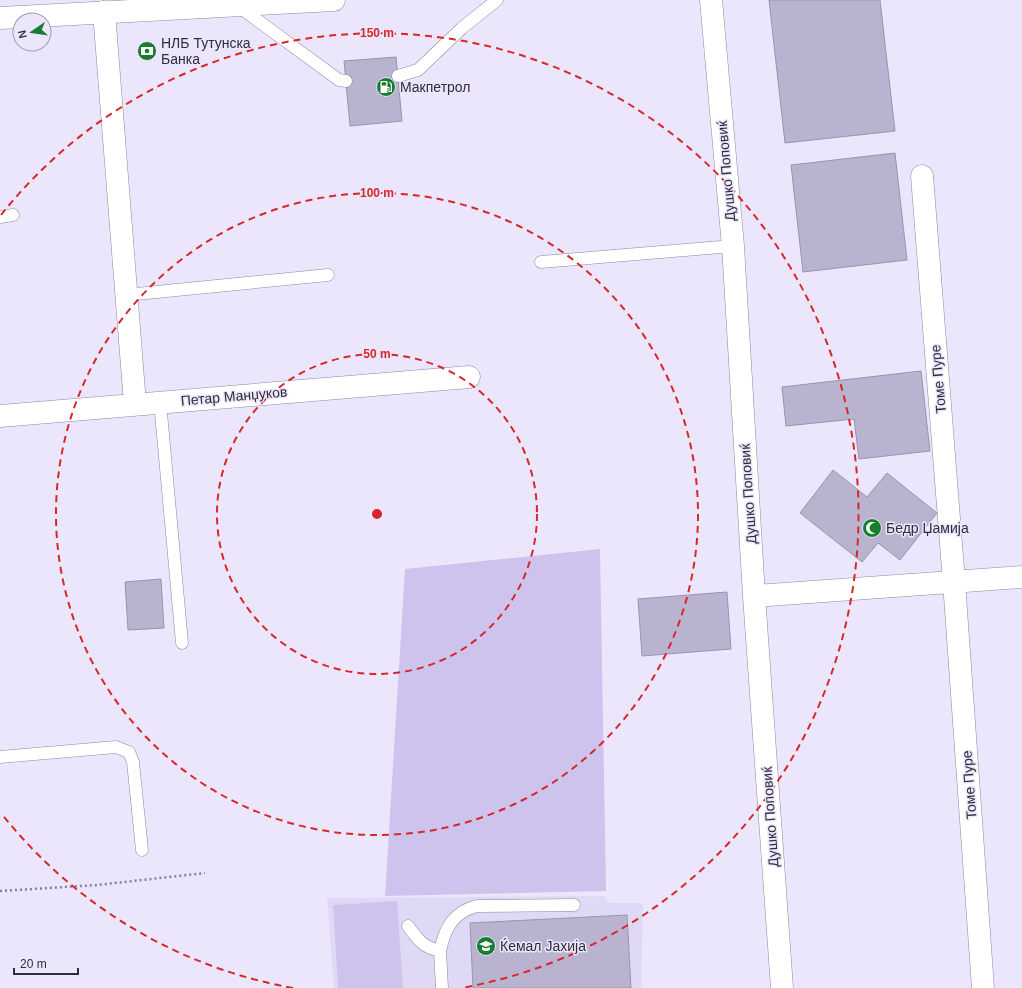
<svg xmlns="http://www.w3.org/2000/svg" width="1022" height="988" font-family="Helvetica,sans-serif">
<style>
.built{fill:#e0d9f6}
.green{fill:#cec3ed}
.building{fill:#b9b3cf;stroke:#9993ae}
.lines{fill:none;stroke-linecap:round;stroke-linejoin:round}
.lane-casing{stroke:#8e87a1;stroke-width:13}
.street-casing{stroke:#8e87a1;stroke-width:23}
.secondary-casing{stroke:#8e87a1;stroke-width:23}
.path{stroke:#858191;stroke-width:2.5;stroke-dasharray:2 3;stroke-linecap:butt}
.lane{stroke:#fff;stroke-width:12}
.street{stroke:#fff;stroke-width:22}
.secondary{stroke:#fff;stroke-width:22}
.ring{fill:none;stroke:#d62828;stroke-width:2;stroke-dasharray:7 5}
.labels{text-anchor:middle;stroke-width:3;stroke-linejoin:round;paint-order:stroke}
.poi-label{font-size:14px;fill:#302d38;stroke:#ece6fd;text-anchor:start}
.street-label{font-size:14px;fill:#302d38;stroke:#ece6fd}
.centre{fill:#d62828;stroke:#ece6fd;stroke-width:2}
.ring-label{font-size:12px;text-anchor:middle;font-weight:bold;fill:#d62828;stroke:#ece6fd;stroke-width:3;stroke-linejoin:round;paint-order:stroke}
</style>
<rect width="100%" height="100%" fill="#ece6fd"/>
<path class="built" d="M604 896 609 903H643L641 988H334L327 898Z"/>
<path class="green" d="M600 549 606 891 385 896 405 569Z
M397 901 403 988H338L333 905Z"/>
<path class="building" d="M769 0H880L895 131 785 143Z
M396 57 402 121 350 126 344 61Z
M895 153 907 260 803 272 791 165Z
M921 371 930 451 859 459 854 419 786 426 782 387Z
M833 470 867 497 887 473 937 513 900 560 878 543 862 562 800 513Z
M161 579 164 628 128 630 125 582Z
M727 592 731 649 642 656 638 599Z
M627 915 631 988H473L470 923Z"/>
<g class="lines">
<defs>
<path id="lane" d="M238 6 339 80 346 81
M398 76 418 70 462 28 497 0
M0 217 13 215
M541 262 733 246
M126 295 328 275
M160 402 182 643
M0 757 116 747 129 752 133 762 142 850
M408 926C418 940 423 947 440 951L442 988
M440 951C445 928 453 912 477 906L574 905"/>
<path id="street" d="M711 0 733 246 754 596 782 988
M104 12 135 404
M922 176 954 582 983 988
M0 416 469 377
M754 596 1022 577"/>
<path id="secondary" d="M0 18 334 0"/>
</defs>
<use href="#lane" class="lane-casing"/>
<use href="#street" class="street-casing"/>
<use href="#secondary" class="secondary-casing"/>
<path class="path" d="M0 891 97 885 205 873"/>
<use href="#lane" class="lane"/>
<use href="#street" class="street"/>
<use href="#secondary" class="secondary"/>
</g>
<g class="ring">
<circle cx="377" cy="514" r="160"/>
<circle cx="377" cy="514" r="321"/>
<path d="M293 988A481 481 0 0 1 1 813M1 215A481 481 0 1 1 461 988"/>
</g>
<defs>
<symbol id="bank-disc" viewBox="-11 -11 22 22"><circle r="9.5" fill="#197d30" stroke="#ece6fd"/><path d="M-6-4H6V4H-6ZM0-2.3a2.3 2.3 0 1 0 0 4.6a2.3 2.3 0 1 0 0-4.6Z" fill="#fff"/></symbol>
<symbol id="fuel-disc" viewBox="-11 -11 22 22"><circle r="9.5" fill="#197d30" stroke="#ece6fd"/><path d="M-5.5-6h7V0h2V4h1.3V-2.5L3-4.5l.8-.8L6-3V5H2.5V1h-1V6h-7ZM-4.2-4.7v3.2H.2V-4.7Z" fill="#fff"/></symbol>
<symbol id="mosque-disc" viewBox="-11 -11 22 22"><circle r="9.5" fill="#197d30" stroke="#ece6fd"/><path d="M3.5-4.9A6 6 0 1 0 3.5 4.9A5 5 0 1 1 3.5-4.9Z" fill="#fff"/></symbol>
<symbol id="school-disc" viewBox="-11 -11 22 22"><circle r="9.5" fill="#197d30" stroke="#ece6fd"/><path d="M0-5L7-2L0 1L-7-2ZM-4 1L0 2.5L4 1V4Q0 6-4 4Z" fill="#fff"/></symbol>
</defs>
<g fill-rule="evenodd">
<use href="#bank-disc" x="136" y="40" width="22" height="22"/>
<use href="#fuel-disc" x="375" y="76" width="22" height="22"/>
<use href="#mosque-disc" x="861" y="517" width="22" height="22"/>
<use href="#school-disc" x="475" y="935" width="22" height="22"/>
</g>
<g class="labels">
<g class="poi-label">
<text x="161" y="48">НЛБ Тутунска<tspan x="161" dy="16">Банка</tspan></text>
<text x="400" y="92">Макпетрол</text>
<text x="886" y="533">Бедр Џамија</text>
<text x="500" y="951">Ќемал Јахија</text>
</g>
<g class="street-label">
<text transform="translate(726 171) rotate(-95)" y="5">Душко Поповиќ</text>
<text transform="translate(938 379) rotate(-95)" y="5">Томе Пуре</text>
<text transform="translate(234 396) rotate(-5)" y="5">Петар Манџуков</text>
<text transform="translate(748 494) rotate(-94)" y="5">Душко Поповиќ</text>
<text transform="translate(969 785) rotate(-94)" y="5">Томе Пуре</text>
<text transform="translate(770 817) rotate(-94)" y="5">Душко Поповиќ</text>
</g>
</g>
<circle cx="377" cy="514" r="6" class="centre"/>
<g class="ring-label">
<text x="377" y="37">150 m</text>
<text x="377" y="197">100 m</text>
<text x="377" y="358">50 m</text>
</g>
<g transform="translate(32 32) rotate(257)"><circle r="19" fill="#ece6fd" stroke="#a19cae"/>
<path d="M0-3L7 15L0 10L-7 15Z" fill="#197d30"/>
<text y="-6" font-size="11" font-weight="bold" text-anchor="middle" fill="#302d38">N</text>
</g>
<path d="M14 968v6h64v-6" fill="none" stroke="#302d38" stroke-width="2"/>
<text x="20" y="968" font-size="12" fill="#302d38" stroke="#ece6fd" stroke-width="3" paint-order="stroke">20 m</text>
</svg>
